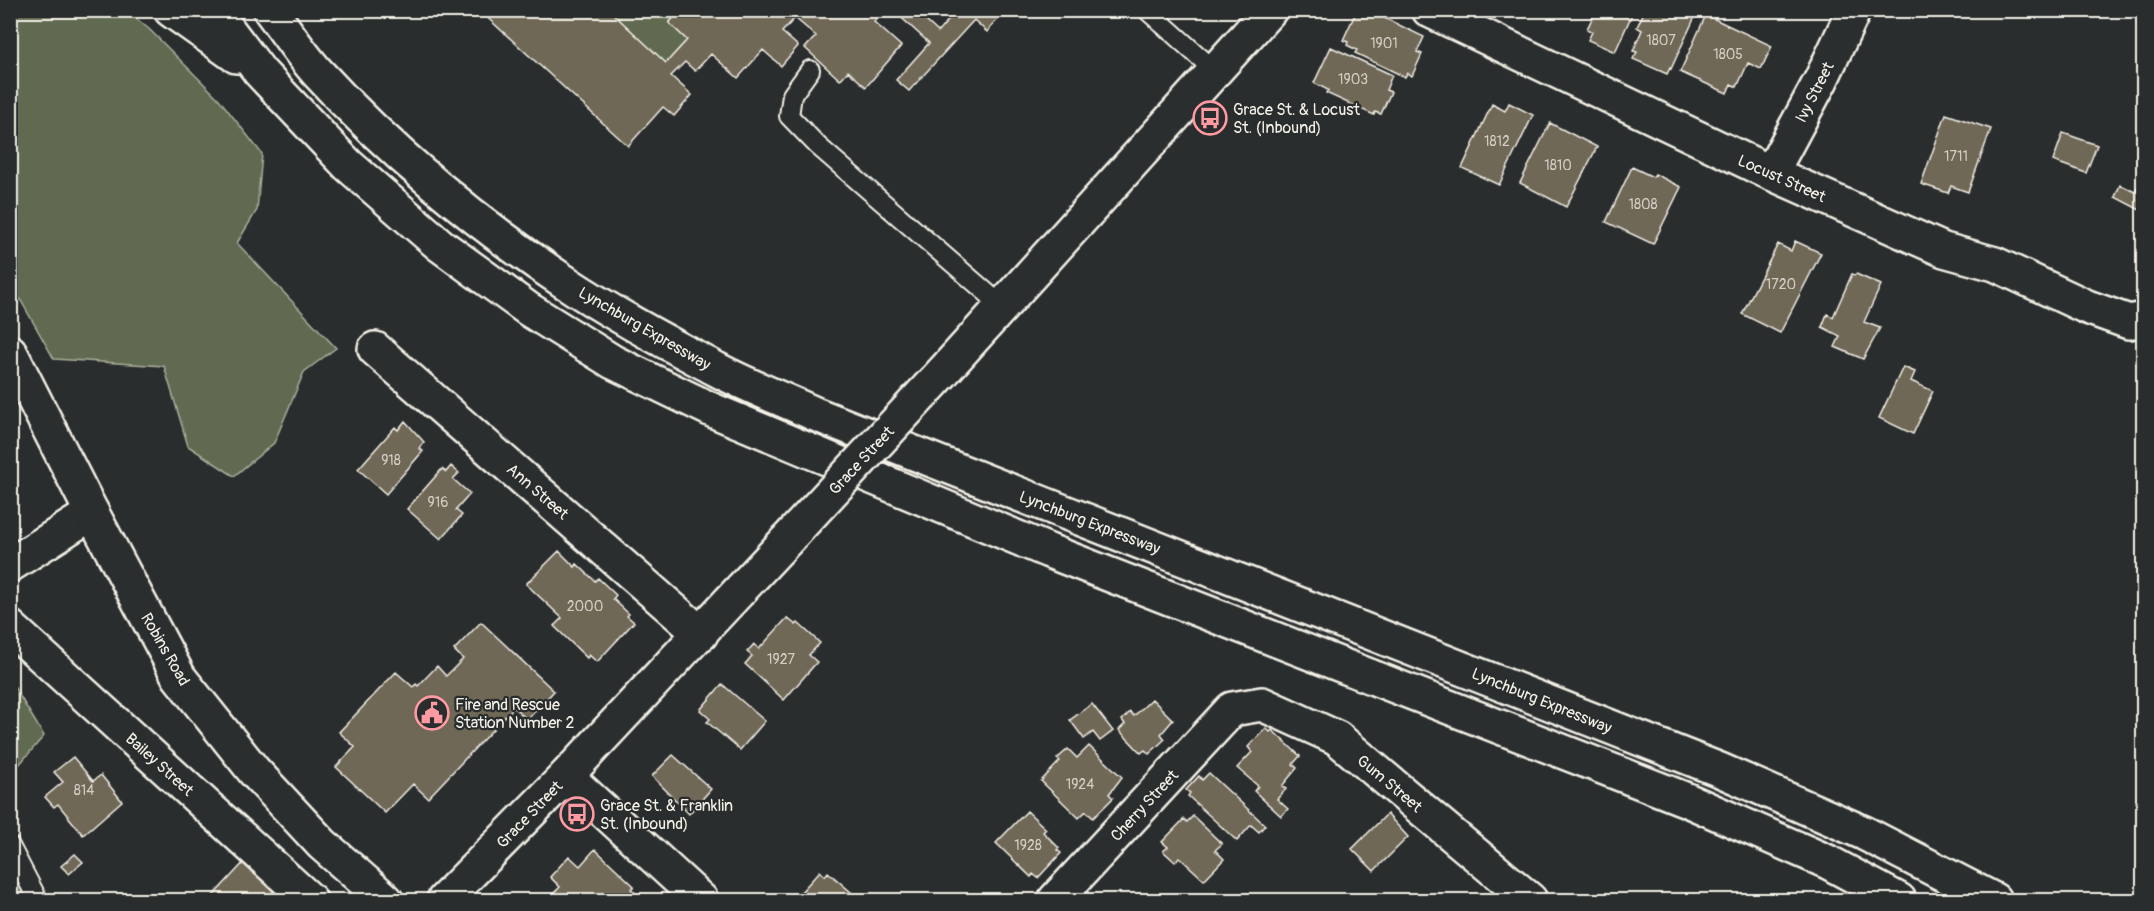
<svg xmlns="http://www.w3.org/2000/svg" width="2154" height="911" font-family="Pangolin,sans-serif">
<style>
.green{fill:#606b51;stroke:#aaae9c;stroke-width:1.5}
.building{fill:#706757;stroke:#f4f1e8;stroke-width:1.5}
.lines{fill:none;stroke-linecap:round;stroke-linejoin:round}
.service-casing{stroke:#f4f1e8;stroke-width:22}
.minor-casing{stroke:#f4f1e8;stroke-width:38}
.secondary-casing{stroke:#f4f1e8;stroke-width:38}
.motorway-casing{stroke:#f4f1e8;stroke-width:38}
.service{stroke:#2a2d2e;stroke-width:18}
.minor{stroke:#2a2d2e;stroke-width:33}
.secondary{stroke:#2a2d2e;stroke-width:33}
.motorway{stroke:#2a2d2e;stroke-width:33}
.secondary-bridge-casing{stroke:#f4f1e8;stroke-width:38;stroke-linecap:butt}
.secondary-bridge{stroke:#2a2d2e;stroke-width:33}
.labels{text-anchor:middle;stroke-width:4.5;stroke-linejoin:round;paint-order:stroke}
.number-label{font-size:14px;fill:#d3cec4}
.street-label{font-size:16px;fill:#f4f1e8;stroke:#2a2d2e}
.poi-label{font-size:16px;fill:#f4f1e8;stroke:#2a2d2e;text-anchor:start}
</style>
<rect width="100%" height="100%" fill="#2a2d2e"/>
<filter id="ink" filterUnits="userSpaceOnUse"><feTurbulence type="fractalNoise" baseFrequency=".0167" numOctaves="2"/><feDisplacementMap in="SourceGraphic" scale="12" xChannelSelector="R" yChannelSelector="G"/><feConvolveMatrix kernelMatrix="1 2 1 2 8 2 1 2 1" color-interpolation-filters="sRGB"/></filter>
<g filter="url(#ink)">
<path class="green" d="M10 11H127L149 29 219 99 262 154 257 210 237 243 336 348 304 372 274 443 234 476 188 446 164 366 54 359 11 283Z
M609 11H680L669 23 687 40 666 63Z
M10 680 44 736 11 774H10Z
M10 867H11L27 900H11Z"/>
<path class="building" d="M479 10H609L666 63 687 40 669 23 680 10H884L874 22 901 46 866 87 848 71 840 80 805 48 816 36 795 18 782 32 798 46 781 66 763 50 738 78 711 54 695 71 685 62 671 76 692 95 674 116 663 107 628 146Z
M893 10H914L938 32 957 10H1005L987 32 974 20 909 91 896 80 929 43Z
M1357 10H1376L1374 13 1424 37 1417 52 1422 54 1412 76 1407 73 1405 77 1355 53 1357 50 1347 45 1348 42 1343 40Z
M1596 10H1634L1615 52 1588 40 1592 32 1587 29Z
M1645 10H1698L1671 69 1670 68 1667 74 1633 59 1637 52 1633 51 1642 30 1637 27Z
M1706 15 1772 46 1761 69 1748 63 1737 87 1731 84 1727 93 1680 72Z
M1331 47 1392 75 1386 90 1391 92 1381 114 1375 112 1374 115 1326 93 1328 90 1314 83Z
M1509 103 1533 115 1499 185 1462 168 1492 104 1505 111Z
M1946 114 1991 129 1968 192 1951 186 1948 193 1921 184Z
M1550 123 1597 147 1566 207 1520 183Z
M2063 133 2097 145 2086 173 2053 161Z
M1632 167 1653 177 1655 174 1681 187 1653 244 1606 222Z
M2144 173V212L2115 197 2120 185 2135 192Z
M1795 241 1821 253 1780 333 1742 314 1778 244 1791 251Z
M1852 274 1855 275 1856 274 1881 285 1864 322 1880 328 1863 359 1835 347 1840 336 1822 327 1827 314 1833 317Z
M1903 367 1915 372 1911 381 1933 391 1913 434 1879 418Z
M405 421 424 442 419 448 423 451 386 494 358 469 395 427 398 430Z
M451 466 459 473 453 479 470 494 456 510 462 515 441 539 407 509 442 469 446 472Z
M559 551 575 567 577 564 595 581 598 578 616 595 613 599 629 614 627 616 634 622 597 662 589 655 587 658 554 626 562 618 526 584Z
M787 618 796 625 798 623 820 643 809 655 817 662 784 700 745 664 752 656 747 652 754 644 759 649Z
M481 622 554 691 527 720 514 707 428 798 413 784 385 813 336 767 355 747 339 732 396 672 413 687 416 684 418 686 437 666 446 676 463 659 454 650Z
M722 684 765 721 740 750 707 722 710 719 700 710Z
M1152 699 1173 720 1161 734 1165 739 1149 754 1145 750 1141 753 1119 730 1125 724 1122 720 1130 712 1134 716Z
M1092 704 1113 731 1100 741 1093 732 1084 739 1070 720Z
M1266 728 1270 732 1272 730 1300 756 1293 764 1297 768 1282 786 1286 789 1277 799 1288 809 1281 816 1254 791 1258 786 1237 768 1252 752 1248 747Z
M1089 746 1122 777 1109 794 1113 798 1093 818 1086 811 1079 818 1041 781 1060 761 1057 759 1068 749 1077 758Z
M673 755 711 789 689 814 652 776Z
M73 757 93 781 101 775 122 801 83 835 58 804 54 807 45 797 63 782 54 772Z
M1209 773 1265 825 1259 832 1251 825 1237 841 1188 796 1190 793 1186 790 1199 776 1202 780Z
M1027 811 1046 829 1043 832 1059 848 1057 850 1061 853 1038 878 1033 874 1031 877 996 843Z
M1387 814 1408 837 1374 871 1352 849Z
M1193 816 1222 844 1215 850 1224 859 1204 880 1179 857 1175 862 1163 851 1168 847 1162 842 1184 819 1187 822Z
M595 849 634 886 631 889 640 897 637 900H547L560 887 550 877 569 856 580 866Z
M75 854 83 862 69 874 61 866Z
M246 860 277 888 271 894 278 900H209Z
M820 871 825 876 828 872 860 900H802L806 896 801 892Z"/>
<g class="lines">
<defs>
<path id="service" d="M1147 10 1215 71
M810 70 792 95 789 116 818 146 1002 306
M10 846 38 900"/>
<path id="minor" d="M1429 10 1771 173 1944 250 1995 264 2087 307 2129 322 2144 319
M1771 173 1821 80 1854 10
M375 349 701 634
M10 565 92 513
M10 627 310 900
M566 776 701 900
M1055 900 1232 709 1262 704 1337 738 1530 900"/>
<path id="secondary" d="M10 352 92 513 179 677 254 771 322 844 386 900
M942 373 1270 10
M444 900 566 776 786 541"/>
<path id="motorway" d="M171 10 236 56
M213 10 260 72 348 165 440 245 528 309 613 362 712 410 1049 551 1687 800 1828 862 1899 900
M270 10C286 31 300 53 317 72 387 149 476 223 562 280 611 313 664 341 716 369 748 386 782 399 815 414L1720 770 1864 833 1994 900"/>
</defs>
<use href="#service" class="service-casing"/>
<use href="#minor" class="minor-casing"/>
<use href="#secondary" class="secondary-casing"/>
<use href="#motorway" class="motorway-casing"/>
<use href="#service" class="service"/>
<use href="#minor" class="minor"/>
<use href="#secondary" class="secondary"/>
<use href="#motorway" class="motorway"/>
<defs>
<path id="secondary-bridge" d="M786 541 942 373"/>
</defs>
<use href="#secondary-bridge" class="secondary-bridge-casing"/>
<use href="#secondary-bridge" class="secondary-bridge"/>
</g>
</g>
<defs>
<symbol id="bus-ring" viewBox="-11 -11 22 22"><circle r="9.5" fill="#2a2d2e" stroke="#ff9aa2" stroke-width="1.5"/><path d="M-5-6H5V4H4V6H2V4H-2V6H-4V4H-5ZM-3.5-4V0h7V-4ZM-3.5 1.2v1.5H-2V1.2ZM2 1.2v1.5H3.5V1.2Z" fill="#ff9aa2"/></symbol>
<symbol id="civic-ring" viewBox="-11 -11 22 22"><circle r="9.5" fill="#2a2d2e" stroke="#ff9aa2" stroke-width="1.5"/><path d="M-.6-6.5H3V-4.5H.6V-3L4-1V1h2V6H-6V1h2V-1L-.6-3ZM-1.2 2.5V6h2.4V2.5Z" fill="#ff9aa2"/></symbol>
</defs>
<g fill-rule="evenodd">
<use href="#bus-ring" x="1191" y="99" width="38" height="38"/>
<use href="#civic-ring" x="413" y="694" width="38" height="38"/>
<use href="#bus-ring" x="558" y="795" width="38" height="38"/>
</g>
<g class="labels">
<g class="number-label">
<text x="1661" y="45">1807</text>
<text x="1384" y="48">1901</text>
<text x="1728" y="59">1805</text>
<text x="1353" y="84">1903</text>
<text x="1497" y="146">1812</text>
<text x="1956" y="161">1711</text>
<text x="1558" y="170">1810</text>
<text x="1643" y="209">1808</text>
<text x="1781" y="289">1720</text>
<text x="391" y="465">918</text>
<text x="438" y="507">916</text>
<text x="585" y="611">2000</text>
<text x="781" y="664">1927</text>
<text x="1080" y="789">1924</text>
<text x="84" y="795">814</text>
<text x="1028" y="850">1928</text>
</g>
<g class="street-label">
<text transform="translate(1814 92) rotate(-63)" y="6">Ivy Street</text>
<text transform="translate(1782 178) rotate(24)" y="6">Locust Street</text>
<text transform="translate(645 328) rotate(30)" y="6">Lynchburg Expressway</text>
<text transform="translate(861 460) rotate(-47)" y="6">Grace Street</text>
<text transform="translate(538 491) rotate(41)" y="6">Ann Street</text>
<text transform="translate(1090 522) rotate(21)" y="6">Lynchburg Expressway</text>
<text transform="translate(166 649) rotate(60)" y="6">Robins Road</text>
<text transform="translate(1542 700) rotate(22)" y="6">Lynchburg Expressway</text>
<text transform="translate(160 764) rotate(42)" y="6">Bailey Street</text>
<text transform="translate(1390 783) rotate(40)" y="6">Gum Street</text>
<text transform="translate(1144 805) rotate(-47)" y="6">Cherry Street</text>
<text transform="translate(529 814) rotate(-46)" y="6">Grace Street</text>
</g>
<g class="poi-label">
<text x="1233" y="115">Grace St. &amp; Locust<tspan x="1233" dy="18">St. (Inbound)</tspan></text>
<text x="455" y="710">Fire and Rescue<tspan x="455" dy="18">Station Number 2</tspan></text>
<text x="600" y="811">Grace St. &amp; Franklin<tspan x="600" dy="18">St. (Inbound)</tspan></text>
</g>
</g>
<rect width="2154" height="911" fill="none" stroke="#2a2d2e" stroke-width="36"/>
<rect x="18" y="18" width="2118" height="875" fill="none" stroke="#f4f1e8" stroke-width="2" filter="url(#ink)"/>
</svg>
